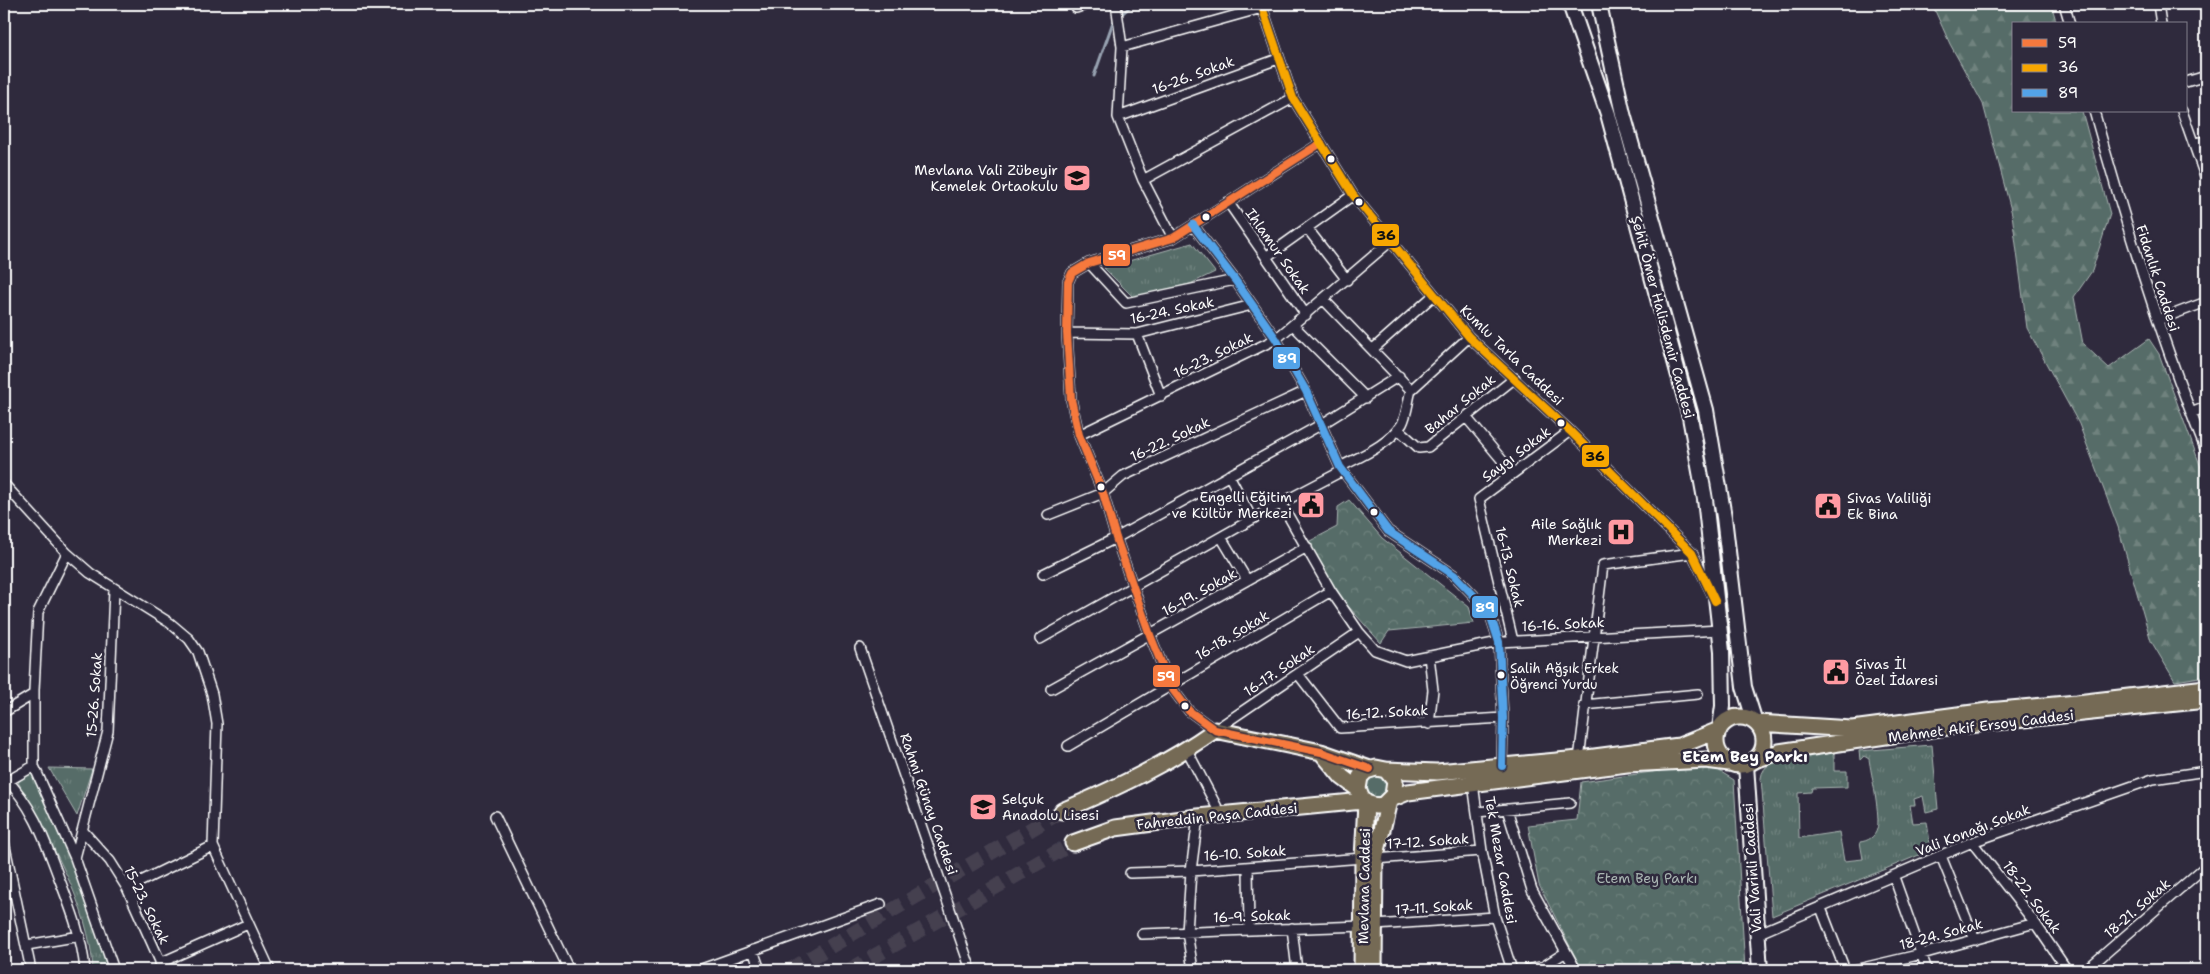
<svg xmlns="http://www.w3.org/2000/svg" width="2210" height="974" font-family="'Shantell Sans',sans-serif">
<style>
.grass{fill:url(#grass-tufts);stroke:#aab6b3}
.forest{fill:url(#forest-firs);stroke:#aab6b3}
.park{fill:url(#park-crowns);stroke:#aab6b3}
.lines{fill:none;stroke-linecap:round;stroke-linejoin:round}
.stream{stroke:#98a3b2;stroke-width:3}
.primary-tunnel{stroke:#443f50;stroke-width:15;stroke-dasharray:15 8;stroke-linecap:butt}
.street-casing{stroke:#fff;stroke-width:12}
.secondary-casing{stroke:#fff;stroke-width:18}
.primary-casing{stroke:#fff;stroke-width:19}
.street{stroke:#2f2a3d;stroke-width:9}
.secondary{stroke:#2f2a3d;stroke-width:14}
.primary{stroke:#756a55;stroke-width:15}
.bus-1-casing{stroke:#2f2a3d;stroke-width:11}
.bus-2-casing{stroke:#2f2a3d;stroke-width:11}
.bus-3-casing{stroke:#2f2a3d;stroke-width:11}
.bus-1{stroke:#f6793e;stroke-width:8}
.bus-2{stroke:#f7a600;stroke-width:8}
.bus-3{stroke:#53a3e8;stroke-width:8}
.bus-dot{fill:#fff;stroke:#2f2a3d;stroke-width:2}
.labels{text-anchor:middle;stroke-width:5;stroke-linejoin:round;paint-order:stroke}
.bus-label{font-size:13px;fill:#fff;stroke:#2f2a3d;text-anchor:start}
.street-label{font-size:14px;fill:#fff;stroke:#2f2a3d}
.poi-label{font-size:14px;fill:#fff;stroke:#2f2a3d;text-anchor:end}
.park-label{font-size:14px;fill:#aab6b3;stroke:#2f2a3d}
.quarter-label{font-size:16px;font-weight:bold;fill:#fff;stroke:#2f2a3d}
.line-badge{stroke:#2f2a3d;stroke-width:2}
.badge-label{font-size:14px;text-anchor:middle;font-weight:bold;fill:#fff}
.pale-badge-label{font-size:14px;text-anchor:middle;font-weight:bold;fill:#111}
</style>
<defs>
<pattern id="grass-tufts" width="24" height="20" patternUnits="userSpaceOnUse" patternTransform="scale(1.25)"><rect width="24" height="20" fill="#566c67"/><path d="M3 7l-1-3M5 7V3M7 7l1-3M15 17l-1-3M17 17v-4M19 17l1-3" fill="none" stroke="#6f827e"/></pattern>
<pattern id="forest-firs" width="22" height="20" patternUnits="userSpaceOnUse" patternTransform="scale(1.25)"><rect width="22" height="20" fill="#566c67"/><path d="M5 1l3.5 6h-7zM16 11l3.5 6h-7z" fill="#6f827e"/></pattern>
<pattern id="park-crowns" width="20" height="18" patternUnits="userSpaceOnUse" patternTransform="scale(1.25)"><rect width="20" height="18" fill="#566c67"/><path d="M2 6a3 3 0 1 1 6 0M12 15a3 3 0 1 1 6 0" fill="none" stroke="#6f827e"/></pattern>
</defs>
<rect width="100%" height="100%" fill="#2f2a3d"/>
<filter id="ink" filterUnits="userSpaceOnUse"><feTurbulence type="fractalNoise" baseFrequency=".02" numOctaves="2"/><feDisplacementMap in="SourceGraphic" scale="10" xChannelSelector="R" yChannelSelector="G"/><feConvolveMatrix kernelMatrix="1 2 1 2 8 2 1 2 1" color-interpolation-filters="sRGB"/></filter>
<g filter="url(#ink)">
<path class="grass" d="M1192 243 1215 272 1190 284 1133 297 1104 268Z
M1932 745 1938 809 1926 812 1923 796 1914 799 1915 805H1910L1913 823 1927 822 1931 850 1772 916 1761 778C1764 752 1813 755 1834 753V771H1847V787L1812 788 1811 792 1798 793 1799 838 1839 832 1844 861 1863 859 1860 842C1868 841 1875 837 1877 829 1881 817 1871 773 1869 759L1864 756 1860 760 1859 751Z
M49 768 92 769 77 816Z
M34 771 55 816 101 943 107 970H93C90 905 48 839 18 782Z
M1366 786a11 11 0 1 1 22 0a11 11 0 1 1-22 0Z"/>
<path class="forest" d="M1932 4H2051L2057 24H2014V111H2082L2110 214 2092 271 2074 297 2083 344 2109 368 2149 339 2159 354 2206 481V676L2175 681 2151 641 2118 527 2079 424 2027 328 2012 214 1983 104 1950 44Z"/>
<path class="park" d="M1349 500 1382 538 1469 607 1474 623 1389 631 1381 643 1340 597 1308 542 1337 527 1338 507Z
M1708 764 1734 780 1745 970H1582L1539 885 1528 825 1577 820 1581 782Z"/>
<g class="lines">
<path class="stream" d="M1094 76 1113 22 1133 4"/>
<path class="primary-tunnel" d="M790 970 1062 811
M850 970 1073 843"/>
<defs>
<path id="street" d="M1075 4 1076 8 1088 4
M1116 4 1122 47 1118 117 1143 180 1173 238
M1261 4 1293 98 1353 195 1469 337 1570 431 1692 553 1713 596
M2064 4 2070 24
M2158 4 2161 24
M1122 47 1262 8
M2186 82 2206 76
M2094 111C2126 226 2161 340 2206 451
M2182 111 2206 179
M1118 117 1278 59
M1321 143 1173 238 1089 263 1072 273 1068 282 1067 333 1071 399 1079 435 1103 493 1116 538 1150 635 1171 687 1189 711 1215 730 1359 632
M2195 143 2206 141
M1143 180 1293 98
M1228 202 1306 315
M1193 225 1235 280 1276 339 1306 391 1340 467 1388 531 1454 575 1489 611 1499 642 1503 718 1502 766
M1307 228 1347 280
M1266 257 1353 195
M1089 263 1126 303 1235 280
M1324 300 1411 390C1408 400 1407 415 1402 424 1389 445 1361 456 1340 467
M2158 320 2206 302
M1294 326 1366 398
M1067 333 1137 334 1252 305
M1137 334 1161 396
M1373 349 1434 295
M1411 390 1469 337
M2191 413 2206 407
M1466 417 1512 472
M1398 429 1419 448 1428 447 1515 378
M1079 435 1276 339 1392 240
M1229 475 1252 519
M4 484 67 553 90 573 170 623 189 639 198 652 212 694 217 724 213 846 270 970
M1281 503 1331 591 1359 632 1375 650 1406 661 1499 642 1720 630
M1048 515 1103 493 1123 476 1306 391
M1221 537 1247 580
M67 553 38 612 34 690V766L75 858 114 970
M1043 574 1116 538 1322 424 1399 376
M1040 639 1281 503 1342 471
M1513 641 1479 499 1570 431
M860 648 971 970
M1298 674 1340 728 1503 718
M1051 689 1307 547
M1584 705 1698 694
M4 712 34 694
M1429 724 1433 690 1429 656
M1068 746 1331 591
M1187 750 1221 815
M1579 759 1603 565 1692 553
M4 777C33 805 45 841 59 878 71 909 82 937 85 970
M8 781 34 766
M1473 783 1482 851 1495 917 1512 970
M1507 809 1532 890 1576 970
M1477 812 1570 803
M495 816 569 970
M83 831 110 861 127 888 164 970
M4 842 31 970
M1972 842 2035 923 2067 970
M1941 856 1975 940
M75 858 108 731 114 590
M1375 859 1482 851
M1248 867 1249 930
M1130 873 1191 871 1363 858
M1894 877 1927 970
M127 888 213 846
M1821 908 1845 970
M1375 925 1495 917
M1292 928 1297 970
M1142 934 1363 926
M1757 934 1972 842 2153 779 2206 771
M27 945 80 936
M753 950 760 970
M160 963 248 924
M699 970 881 904
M1193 970 1187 932 1191 871 1198 817
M1526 970 1544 966 1566 952
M1854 970 1922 954 2035 923
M2086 970 2206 866"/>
<path id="secondary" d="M1570 4 1608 114 1690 417 1705 499 1722 651 1723 706 1720 728
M1599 4 1623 114 1706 410 1724 517 1744 687 1755 722
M1746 765 1760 970"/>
<path id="primary" d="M1716 741a24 24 0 1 1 48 0a24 24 0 1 1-48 0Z
M1757 723 1852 729 1988 711 2077 703 2206 688
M1322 753 1342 777 1358 789
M1758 759 1779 752 1939 728 2206 700
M1386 770 1395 781 1393 795 1383 805 1376 806 1366 803 1361 797 1358 789 1360 777 1366 771 1376 768 1386 770 1437 772 1579 759 1679 746 1719 730
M1391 799 1408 792 1627 764 1706 760 1729 763
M1062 811C1116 788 1167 764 1215 730L1321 752 1370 769
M1073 843 1115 828 1198 817 1363 801
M1362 970 1363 858 1366 803
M1374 970 1375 859 1389 801"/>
</defs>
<use href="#street" class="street-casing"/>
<use href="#secondary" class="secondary-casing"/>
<use href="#primary" class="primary-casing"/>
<use href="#street" class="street"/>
<use href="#secondary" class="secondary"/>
<use href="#primary" class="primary"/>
<defs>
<path id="bus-1" d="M1321 143 1173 238 1089 263 1072 273 1068 282 1067 333 1071 399 1079 435 1103 493 1116 538 1150 635 1171 687 1189 711 1215 730 1321 752 1370 769"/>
<path id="bus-2" d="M1261 4 1293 98 1353 195 1469 337 1570 431 1692 553 1715 601"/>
<path id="bus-3" d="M1193 225 1235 280 1276 339 1306 391 1340 467 1388 531 1454 575 1489 611 1499 642 1503 718 1502 766"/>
</defs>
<use href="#bus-1" class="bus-1-casing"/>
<use href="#bus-2" class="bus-2-casing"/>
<use href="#bus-3" class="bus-3-casing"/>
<use href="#bus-1" class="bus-1"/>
<use href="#bus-2" class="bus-2"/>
<use href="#bus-3" class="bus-3"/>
</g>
</g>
<defs>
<symbol id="school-square" viewBox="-11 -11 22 22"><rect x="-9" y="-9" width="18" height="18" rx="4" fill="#ff9aa2" stroke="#2f2a3d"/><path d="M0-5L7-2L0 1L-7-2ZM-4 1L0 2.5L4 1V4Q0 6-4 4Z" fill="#111"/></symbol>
<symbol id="civic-square" viewBox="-11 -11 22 22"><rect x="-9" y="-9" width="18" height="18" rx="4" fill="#ff9aa2" stroke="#2f2a3d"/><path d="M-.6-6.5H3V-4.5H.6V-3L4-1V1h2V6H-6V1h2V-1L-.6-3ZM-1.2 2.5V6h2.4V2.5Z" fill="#111"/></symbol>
<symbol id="hospital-square" viewBox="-11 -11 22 22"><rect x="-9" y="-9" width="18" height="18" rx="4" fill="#ff9aa2" stroke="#2f2a3d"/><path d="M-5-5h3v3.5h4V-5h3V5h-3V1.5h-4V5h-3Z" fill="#111"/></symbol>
</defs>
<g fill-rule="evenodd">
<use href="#school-square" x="1061" y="162" width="32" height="32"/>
<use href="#civic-square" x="1295" y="489" width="32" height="32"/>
<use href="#civic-square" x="1812" y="490" width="32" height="32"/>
<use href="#hospital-square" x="1605" y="516" width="32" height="32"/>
<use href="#civic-square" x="1820" y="656" width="32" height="32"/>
<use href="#school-square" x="967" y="791" width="32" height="32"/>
</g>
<g class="bus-dot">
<circle cx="1331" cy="159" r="4.5"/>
<circle cx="1359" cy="202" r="4.5"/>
<circle cx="1206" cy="217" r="4.5"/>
<circle cx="1561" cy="423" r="4.5"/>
<circle cx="1101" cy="487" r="4.5"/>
<circle cx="1374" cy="512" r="4.5"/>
<circle cx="1501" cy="675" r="4.5"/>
<circle cx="1185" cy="706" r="4.5"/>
</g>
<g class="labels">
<g class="bus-label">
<text x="1510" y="673">Salih Ağşık Erkek<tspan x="1510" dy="16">Öğrenci Yurdu</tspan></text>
</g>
<g class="street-label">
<text transform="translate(1193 75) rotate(-20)" y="5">16-26. Sokak</text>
<text transform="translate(1278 251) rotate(55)" y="5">Ihlamur Sokak</text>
<text transform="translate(2158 278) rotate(72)" y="5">Fidanlık Caddesi</text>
<text transform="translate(1172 310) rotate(-12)" y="5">16-24. Sokak</text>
<text transform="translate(1663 317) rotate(75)" y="5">Şehit Ömer Halisdemir Caddesi</text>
<text transform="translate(1213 355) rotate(-26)" y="5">16-23. Sokak</text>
<text transform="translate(1512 355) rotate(44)" y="5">Kumlu Tarla Caddesi</text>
<text transform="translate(1460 404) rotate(-39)" y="5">Bahar Sokak</text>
<text transform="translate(1170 439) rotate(-25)" y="5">16-22. Sokak</text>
<text transform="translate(1516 454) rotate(-37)" y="5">Saygı Sokak</text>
<text transform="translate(1510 567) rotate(76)" y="5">16-13. Sokak</text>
<text transform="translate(1199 592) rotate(-29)" y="5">16-19. Sokak</text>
<text transform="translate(1563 624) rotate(-3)" y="5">16-16. Sokak</text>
<text transform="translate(1232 635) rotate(-31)" y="5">16-18. Sokak</text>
<text transform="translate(1279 670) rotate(-34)" y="5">16-17. Sokak</text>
<text transform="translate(94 695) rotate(-86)" y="5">15-26. Sokak</text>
<text transform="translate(1387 712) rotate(-3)" y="5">16-12. Sokak</text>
<text transform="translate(1981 726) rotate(-7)" y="5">Mehmet Akif Ersoy Caddesi</text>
<text transform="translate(929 804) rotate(71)" y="5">Rahmi Günay Caddesi</text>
<text transform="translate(1217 816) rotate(-6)" y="5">Fahreddin Paşa Caddesi</text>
<text transform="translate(1973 830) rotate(-21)" y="5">Vali Konağı Sokak</text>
<text transform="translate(1428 841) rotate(-4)" y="5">17-12. Sokak</text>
<text transform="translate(1245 853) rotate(-4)" y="5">16-10. Sokak</text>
<text transform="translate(1501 860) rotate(80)" y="5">Tek Mezar Caddesi</text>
<text transform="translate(1752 868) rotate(-94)" y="5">Vali Varinli Caddesi</text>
<text transform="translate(1364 886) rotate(-89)" y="5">Mevlana Caddesi</text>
<text transform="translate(2032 897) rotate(53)" y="5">18-22. Sokak</text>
<text transform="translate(147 905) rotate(64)" y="5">15-23. Sokak</text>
<text transform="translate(1434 907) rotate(-4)" y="5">17-11. Sokak</text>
<text transform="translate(2137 908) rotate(-41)" y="5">18-21. Sokak</text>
<text transform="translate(1252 916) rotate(-2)" y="5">16-9. Sokak</text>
<text transform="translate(1941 934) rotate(-15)" y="5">18-24. Sokak</text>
</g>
<g class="poi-label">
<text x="1058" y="175">Mevlana Vali Zübeyir<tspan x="1058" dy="16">Kemelek Ortaokulu</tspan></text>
<text x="1292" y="502">Engelli Eğitim<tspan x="1292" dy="16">ve Kültür Merkezi</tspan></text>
<text x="1847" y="503" text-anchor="start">Sivas Valiliği<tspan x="1847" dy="16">Ek Bina</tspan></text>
<text x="1602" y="529">Aile Sağlık<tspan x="1602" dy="16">Merkezi</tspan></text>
<text x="1855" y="669" text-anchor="start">Sivas İl<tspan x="1855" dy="16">Özel İdaresi</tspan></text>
<text x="1002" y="804" text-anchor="start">Selçuk<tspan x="1002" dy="16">Anadolu Lisesi</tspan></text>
</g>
<g class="park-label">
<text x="1647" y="883">Etem Bey Parkı</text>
</g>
<g class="quarter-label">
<text x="1745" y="762">Etem Bey Parkı</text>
</g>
</g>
<g class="line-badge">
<rect x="1371" y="223" width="29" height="24" rx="5" fill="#f7a600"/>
<rect x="1102" y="243" width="29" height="24" rx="5" fill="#f6793e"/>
<rect x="1272" y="346" width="29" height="24" rx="5" fill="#53a3e8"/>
<rect x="1581" y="444" width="29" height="24" rx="5" fill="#f7a600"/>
<rect x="1471" y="595" width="28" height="24" rx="5" fill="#53a3e8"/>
<rect x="1152" y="664" width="29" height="24" rx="5" fill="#f6793e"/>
</g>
<g class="badge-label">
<text x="1117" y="260">59</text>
<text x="1287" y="363">89</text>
<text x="1485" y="612">89</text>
<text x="1166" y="681">59</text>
</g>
<g class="pale-badge-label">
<text x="1386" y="240">36</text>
<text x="1595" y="461">36</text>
</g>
<rect width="2210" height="974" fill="none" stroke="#2f2a3d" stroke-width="20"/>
<rect x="10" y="10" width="2190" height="954" fill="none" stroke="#fff" stroke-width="2" filter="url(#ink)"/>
<rect x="2012" y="22" width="175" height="90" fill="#2f2a3d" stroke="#827f8b"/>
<rect x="2022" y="39" width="25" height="8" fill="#f6793e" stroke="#827f8b"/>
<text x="2058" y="48" font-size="15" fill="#ffffff">59</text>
<rect x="2022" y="64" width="25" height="8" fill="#f7a600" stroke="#827f8b"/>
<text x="2058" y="72" font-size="15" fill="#ffffff">36</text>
<rect x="2022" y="89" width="25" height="8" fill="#53a3e8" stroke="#827f8b"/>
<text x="2058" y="98" font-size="15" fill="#ffffff">89</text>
</svg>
